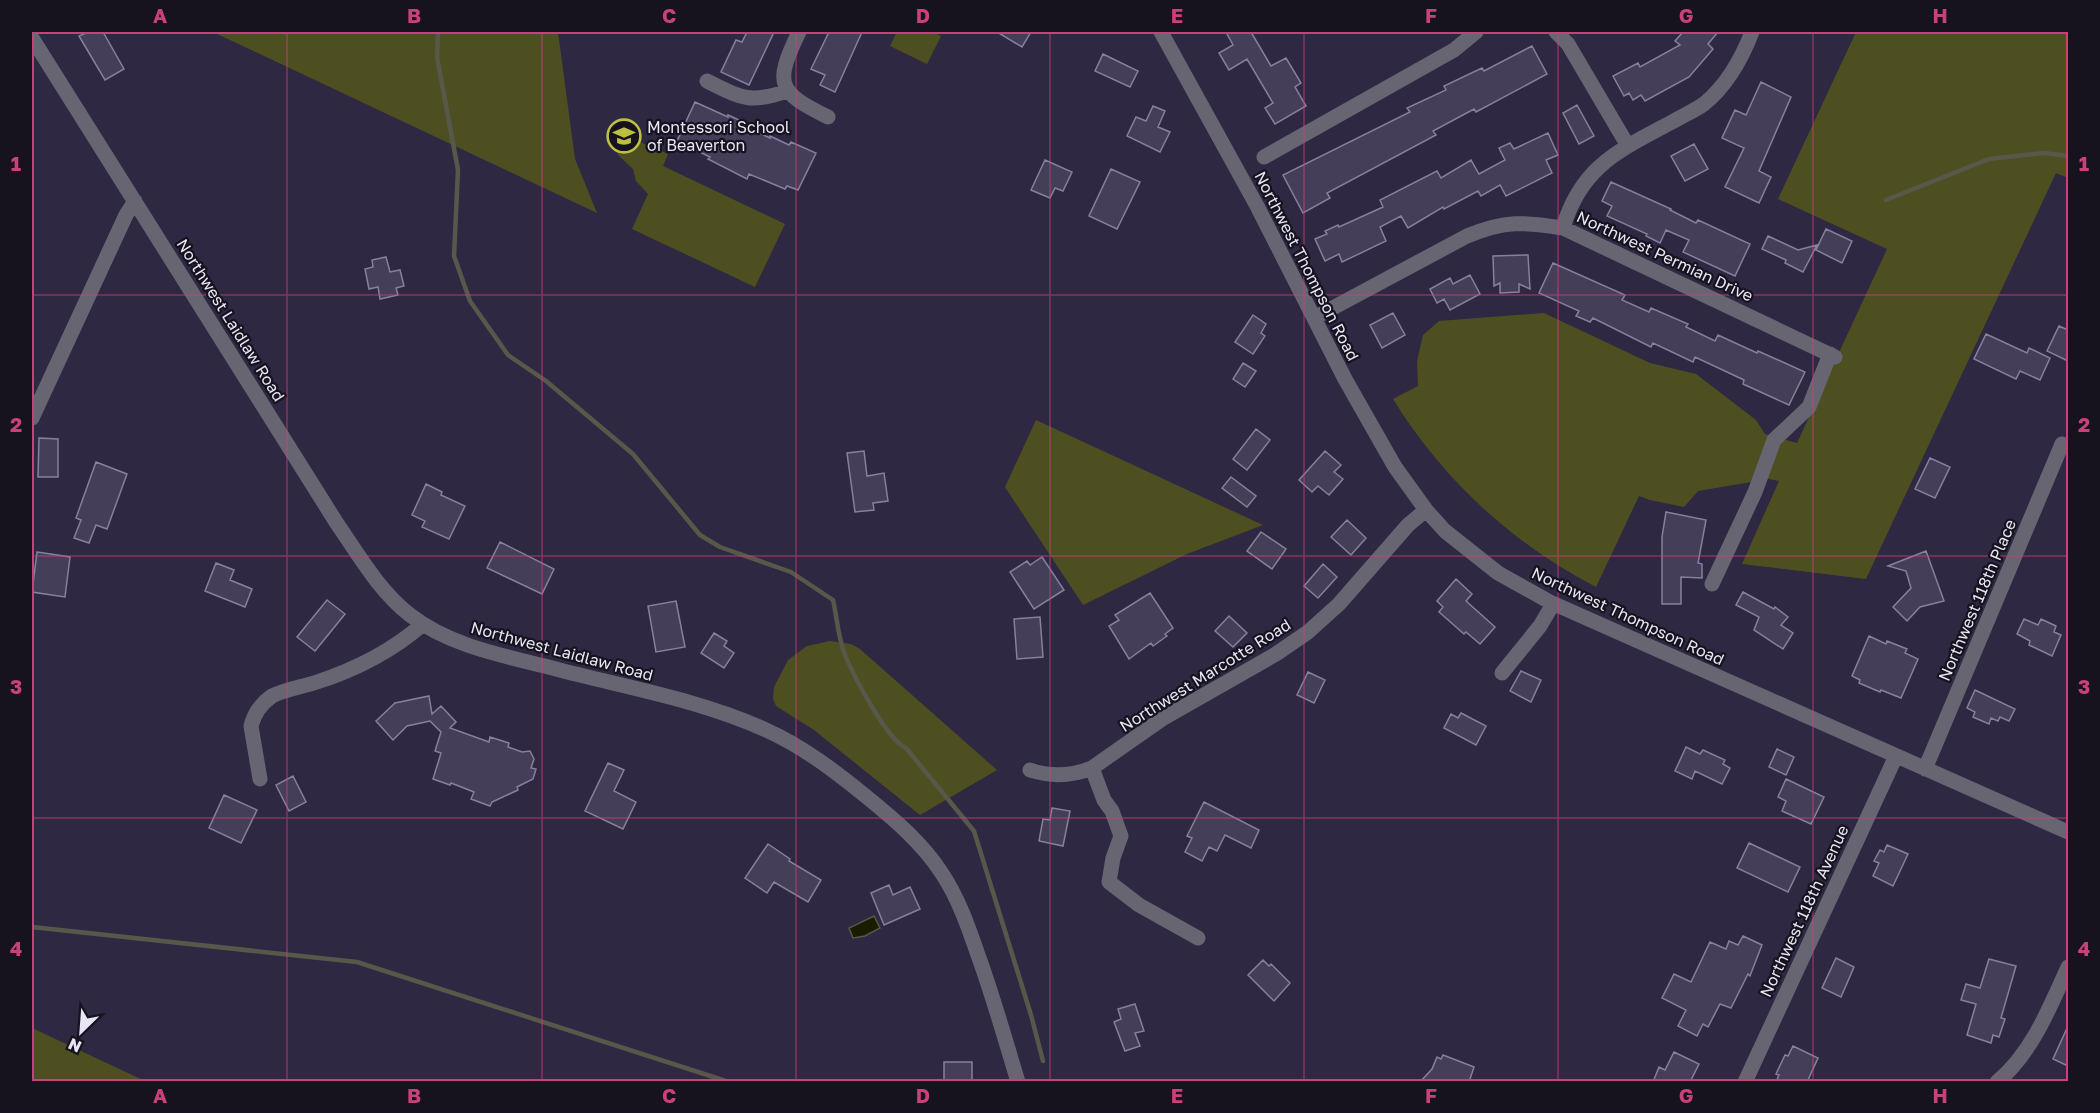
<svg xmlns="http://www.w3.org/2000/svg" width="2100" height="1113" font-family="'Golos Text',sans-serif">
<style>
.green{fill:#4e4f21}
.water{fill:#1b1b00;stroke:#58584a;stroke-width:1.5}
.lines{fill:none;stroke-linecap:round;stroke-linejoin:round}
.stream{stroke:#58584a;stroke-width:4.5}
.building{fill:#443e59;stroke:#86809e;stroke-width:1.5}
.minor{stroke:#676572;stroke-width:15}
.grid{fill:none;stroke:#ca417a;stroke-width:1.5;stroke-opacity:0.55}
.labels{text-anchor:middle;stroke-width:4.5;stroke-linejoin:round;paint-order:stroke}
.poi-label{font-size:16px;fill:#e8e5f6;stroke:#16131f;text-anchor:start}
.street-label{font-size:16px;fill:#e8e5f6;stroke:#16131f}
.neatline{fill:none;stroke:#ca417a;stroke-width:2}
.grid-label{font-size:20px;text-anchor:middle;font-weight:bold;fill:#ca417a}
</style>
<rect width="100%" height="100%" fill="#2e2842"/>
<path class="green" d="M213 32H558L575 159 597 213Z
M897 32H932L941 36 927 64 890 46Z
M1856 32H2068V178L2056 173 1866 579 1742 564 1779 481 1769 479 1698 491 1684 507 1650 500 1639 496 1596 587C1513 544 1443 480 1393 399L1418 386 1417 361 1423 335 1439 321 1544 313 1650 363 1696 374 1756 420 1765 434 1797 443 1887 249 1778 199Z
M624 135 668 154 663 166 785 224 755 287 632 229 648 194 636 181 633 169 618 155V145Z
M1036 420 1263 525 1187 554 1083 605 1005 487Z
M830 641 851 644 860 649 997 770 920 815 814 730 776 706 773 699 774 687 788 660 807 646Z
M32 1028 145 1081H32Z"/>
<path class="water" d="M874 916 880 928 865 936 853 938 849 928Z"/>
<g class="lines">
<path class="stream" d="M438 32 437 57 458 170 454 256 470 301 508 355 546 381 633 454 700 535 720 547 791 572 833 600C837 617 838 638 845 655 854 676 886 739 906 748L974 831 1031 1015 1043 1061
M1886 200 1989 159 2044 153 2068 156
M32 927 357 962 729 1082"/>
</g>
<path class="building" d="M88 32H103L124 69 105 80 79 36Z
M747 32H774L749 85 721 72 736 40 742 42Z
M829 32H862L835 92 820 85 825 75 811 69Z
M997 32H1031L1022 47Z
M1226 32H1251L1271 66 1286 58 1301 83 1295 87 1306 106 1275 124 1265 108 1273 103 1247 59 1229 70 1219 53 1233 45Z
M1683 32H1718L1708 44 1713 49 1689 77 1645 101 1641 95 1633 100 1629 93 1624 96 1613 76 1638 63 1640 67 1680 45 1675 41Z
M1532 46 1547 74 1476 112 1474 109 1433 131 1436 135 1327 193 1330 198 1303 213 1283 175 1410 112 1407 108 1446 90 1444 86 1482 68 1484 71Z
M1103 54 1138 71 1130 87 1095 71Z
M1761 82 1791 97 1759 171 1771 177 1759 203 1725 187 1744 148 1722 138 1735 110 1746 115Z
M695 102 728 117V115L750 125 748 128 770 138V136L789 145 791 142 816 153 798 190 787 186 785 189 749 174 747 179 708 159 710 157 677 141Z
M1577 105 1594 136 1579 144 1563 113Z
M1153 106 1165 111 1158 127 1170 132 1160 152 1127 136 1136 117 1146 121Z
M1548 133 1558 155 1546 160 1552 173 1506 196 1500 185 1481 196 1478 191 1444 209 1443 207 1408 228 1401 216 1380 227 1386 241 1342 262 1339 254 1325 261 1315 239 1327 234 1325 231 1338 225 1339 227 1383 207 1380 200 1437 171 1441 178 1471 160 1479 174 1505 160 1499 148 1510 143 1514 149Z
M1694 144 1708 169 1685 181 1671 156Z
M1045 160 1072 172 1063 191 1055 188 1050 198 1031 190Z
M1111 169 1140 182 1117 229 1089 216Z
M1611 182 1671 209 1670 210 1696 223 1698 220 1750 244 1735 276 1683 252 1689 240 1666 230 1660 243 1646 236 1647 234 1607 216 1612 206 1602 201Z
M1826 229 1852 241 1842 263 1816 250Z
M1768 236 1798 250 1817 245 1803 272 1785 263 1786 260 1762 249Z
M1528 255 1530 289 1519 284V292L1500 293V283L1494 286 1493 256Z
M386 257 390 272 400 270 404 286 396 288 398 295 380 299 378 287 369 289 365 269 373 267 372 260Z
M1553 263 1625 295 1622 300 1649 312 1651 308 1688 324 1686 327 1715 341 1718 335 1757 353 1758 351 1805 372 1789 405 1743 384 1744 380 1695 357 1693 362 1653 343 1651 347 1593 318 1590 322 1576 316 1579 311 1539 293Z
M1470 275 1480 294 1450 310 1444 299 1437 303 1430 289 1450 278 1453 284Z
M1393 313 1405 335 1382 348 1370 325Z
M1253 315 1266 324 1261 333 1265 336 1253 354 1235 342Z
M2059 326 2068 330V361L2047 351Z
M1986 334 2027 353 2029 348 2050 358 2040 380 2020 371 2016 379 1974 359Z
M1243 363 1256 371 1245 387 1233 379Z
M1256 429 1270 440 1247 470 1233 459Z
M39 438 58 439V477H38Z
M864 451 867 476 884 473 888 501 873 503 874 510 855 512 847 453Z
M1325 451 1341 465 1334 472 1343 479 1329 495 1318 486 1312 492 1299 480Z
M1930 458 1950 467 1935 498 1915 489Z
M96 462 127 474 107 529 96 525 89 543 74 538 81 520 76 518Z
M1231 477 1256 496 1247 507 1222 488Z
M426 484 442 492 441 495 465 506 449 539 422 527 425 521 412 515Z
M1666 512 1706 520 1698 563 1702 564V578L1681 577V604H1662V537Z
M1347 520 1366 538 1351 555 1331 537Z
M1261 532 1286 549 1272 569 1247 551Z
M500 542 554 569 542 594 487 568Z
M1926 551 1944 601 1920 607 1907 621 1893 607 1911 588 1906 571 1888 566Z
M37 552 70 557 65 597 32 592Z
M1042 557 1064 590 1034 609 1010 572 1027 561 1030 565Z
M216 563 234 570 230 580 252 589 245 607 205 591Z
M1323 564 1337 577 1318 598 1304 586Z
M1456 579 1472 594 1466 601 1495 627 1480 644 1466 632 1464 634 1439 612 1443 607 1437 601Z
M1743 592 1774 609 1775 607 1788 617 1781 625 1793 633 1783 649 1754 630 1759 617 1736 605Z
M1150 593 1173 628 1165 634 1167 636 1153 646 1151 643 1129 659 1109 626 1119 620 1115 615Z
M327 600 345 614 315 651 297 637Z
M676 601 685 647 656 652 648 606Z
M1229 616 1247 633 1233 647 1215 631Z
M1040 617 1043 657 1017 659 1014 619Z
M2024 619 2038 625 2041 619 2056 626 2054 632 2061 635 2052 656 2029 645 2030 641 2017 634Z
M714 633 727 641 724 646 734 653 724 668 701 653Z
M1869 636 1886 644 1887 641 1907 649 1905 653 1918 659 1901 698 1881 690 1880 692 1859 683 1860 680 1852 676Z
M1521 671 1541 680 1531 702 1510 691Z
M1308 672 1325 680 1314 703 1297 695Z
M1975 690 2015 709 2009 721 2000 717 1998 721 1991 718 1989 724 1973 717 1975 712 1967 708Z
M429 696 432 714 441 706 456 722 450 728 489 742 490 737 509 743 508 747 522 752 530 751 534 759 531 768 536 769 533 779 517 787 518 790 492 802 490 806 471 799 474 792 451 783 450 785 433 779 441 753 435 751 441 732 430 721 407 726 393 740 376 721 395 703Z
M1461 713 1486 726 1476 745 1444 728 1451 714 1458 718Z
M1686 747 1700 754 1703 750 1725 760 1723 764 1730 768 1722 784 1695 771 1692 779 1675 771Z
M1777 749 1794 757 1786 775 1769 767Z
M608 763 624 770 614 791 636 802 623 829 585 811Z
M293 776 306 802 289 811 276 785Z
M1786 779 1824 797 1811 824 1782 811 1786 801 1778 797Z
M224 795 257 810 241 843 209 828Z
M1204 802 1259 830 1251 848 1225 835 1217 851 1209 847 1202 861 1185 852 1192 838 1187 836Z
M1052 808 1070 811 1063 846 1039 841 1043 819 1050 820Z
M1749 843 1800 867 1788 892 1737 868Z
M768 844 790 859 789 861 821 880 808 902 774 882 767 893 745 878Z
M1887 845 1908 854 1893 886 1873 876 1879 863 1874 861 1880 850 1884 852Z
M889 885 893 895 910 887 920 909 884 925 871 893Z
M1743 936 1762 945 1750 976 1748 974 1731 1008 1720 1004 1708 1027 1703 1024 1697 1036 1678 1026 1686 1010 1662 998 1674 974 1691 982 1710 942 1726 949 1729 941 1738 945Z
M1836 958 1854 967 1841 997 1822 988Z
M1989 959 2016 966 2001 1018 2005 1019 1999 1037 1993 1035 1991 1043 1967 1035 1976 1004 1961 1000 1966 984 1980 988Z
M1263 960 1269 966 1271 964 1290 983 1274 1001 1248 975Z
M1135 1004 1144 1031 1135 1033 1140 1046 1125 1051 1114 1022 1121 1019 1118 1009Z
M2068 1026V1066L2053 1059Z
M1793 1046 1818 1058 1807 1082H1776L1779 1075 1776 1074 1785 1055 1788 1056Z
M1674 1052 1699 1064 1690 1082H1653L1659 1067 1665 1070Z
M1443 1055 1474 1067 1469 1082H1420L1432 1069 1437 1057 1441 1059Z
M944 1062H972V1082H944Z"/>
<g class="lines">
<path class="minor" d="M799 32C774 84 777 92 828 117
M1161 32 1257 206 1345 379 1395 467 1426 510 1445 531 1498 573 1550 602 2068 832
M1556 32 1568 44 1628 146
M32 38 336 522C358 554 379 591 410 615 451 647 506 656 556 669 624 687 701 700 766 730 804 747 836 772 868 798 895 820 922 843 941 872 958 897 968 926 978 955 993 996 1005 1039 1018 1082
M707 81C741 98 750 104 787 91
M1264 157 1454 50 1476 32
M1563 228C1581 166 1620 150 1672 122 1682 116 1694 111 1704 104 1726 86 1742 58 1752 32
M1314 318 1467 236C1506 220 1523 222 1563 228L1835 357
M32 418 126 215 135 201
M1712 584 1755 492 1774 440 1809 407 1830 354
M1502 673 1540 626 1553 604
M1092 768 1104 800 1112 811 1121 836 1113 858 1109 882 1139 905 1198 938
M1925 769 2062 444
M1030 770C1051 777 1072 776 1092 768L1162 719 1276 654 1308 632 1339 604 1408 525 1426 510
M260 779 251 726C254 714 262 703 272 696 286 689 302 687 317 682 357 669 391 652 423 624
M1745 1082 1896 756
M1997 1082C2032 1053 2050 1007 2068 967"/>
</g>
<path class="grid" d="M287 32V1082M542 32V1082M796 32V1082M1050 32V1082M1304 32V1082M1558 32V1082M1813 32V1082M32 295H2068M32 556H2068M32 818H2068"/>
<defs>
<symbol id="school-ring" viewBox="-11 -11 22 22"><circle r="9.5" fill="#16131f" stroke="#bcbf44" stroke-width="1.5"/><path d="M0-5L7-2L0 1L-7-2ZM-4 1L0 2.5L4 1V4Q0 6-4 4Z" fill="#bcbf44"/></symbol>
</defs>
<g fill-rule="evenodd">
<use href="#school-ring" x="605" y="117" width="38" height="38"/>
</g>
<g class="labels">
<g class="poi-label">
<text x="647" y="133">Montessori School<tspan x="647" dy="18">of Beaverton</tspan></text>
</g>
<g class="street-label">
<text transform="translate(1665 256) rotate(25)" y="6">Northwest Permian Drive</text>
<text transform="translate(1307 266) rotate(63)" y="6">Northwest Thompson Road</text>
<text transform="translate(231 320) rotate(58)" y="6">Northwest Laidlaw Road</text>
<text transform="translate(1977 600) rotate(-67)" y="6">Northwest 118th Place</text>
<text transform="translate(1628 616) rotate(25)" y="6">Northwest Thompson Road</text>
<text transform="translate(562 651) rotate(15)" y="6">Northwest Laidlaw Road</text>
<text transform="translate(1205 675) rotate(-32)" y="6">Northwest Marcotte Road</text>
<text transform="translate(1804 911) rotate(-65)" y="6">Northwest 118th Avenue</text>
</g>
</g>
<rect width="2100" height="1113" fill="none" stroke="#16131f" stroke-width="66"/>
<g transform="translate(81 1032) rotate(205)" stroke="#16131f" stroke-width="4.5" paint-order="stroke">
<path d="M0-4.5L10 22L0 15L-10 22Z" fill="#e8e5f6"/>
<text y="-9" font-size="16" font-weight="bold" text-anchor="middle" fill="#e8e5f6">N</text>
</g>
<rect x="33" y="33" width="2034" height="1047" class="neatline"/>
<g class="grid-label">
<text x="160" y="23">A</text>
<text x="414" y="23">B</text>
<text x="669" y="23">C</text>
<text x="923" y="23">D</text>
<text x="1177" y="23">E</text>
<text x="1431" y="23">F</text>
<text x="1686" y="23">G</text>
<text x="1940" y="23">H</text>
<text x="16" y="171">1</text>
<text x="2084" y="171">1</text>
<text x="16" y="432">2</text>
<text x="2084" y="432">2</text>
<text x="16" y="694">3</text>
<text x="2084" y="694">3</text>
<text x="16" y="956">4</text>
<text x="2084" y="956">4</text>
<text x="160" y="1103">A</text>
<text x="414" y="1103">B</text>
<text x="669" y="1103">C</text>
<text x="923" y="1103">D</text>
<text x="1177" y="1103">E</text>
<text x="1431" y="1103">F</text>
<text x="1686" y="1103">G</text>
<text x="1940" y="1103">H</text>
</g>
</svg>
